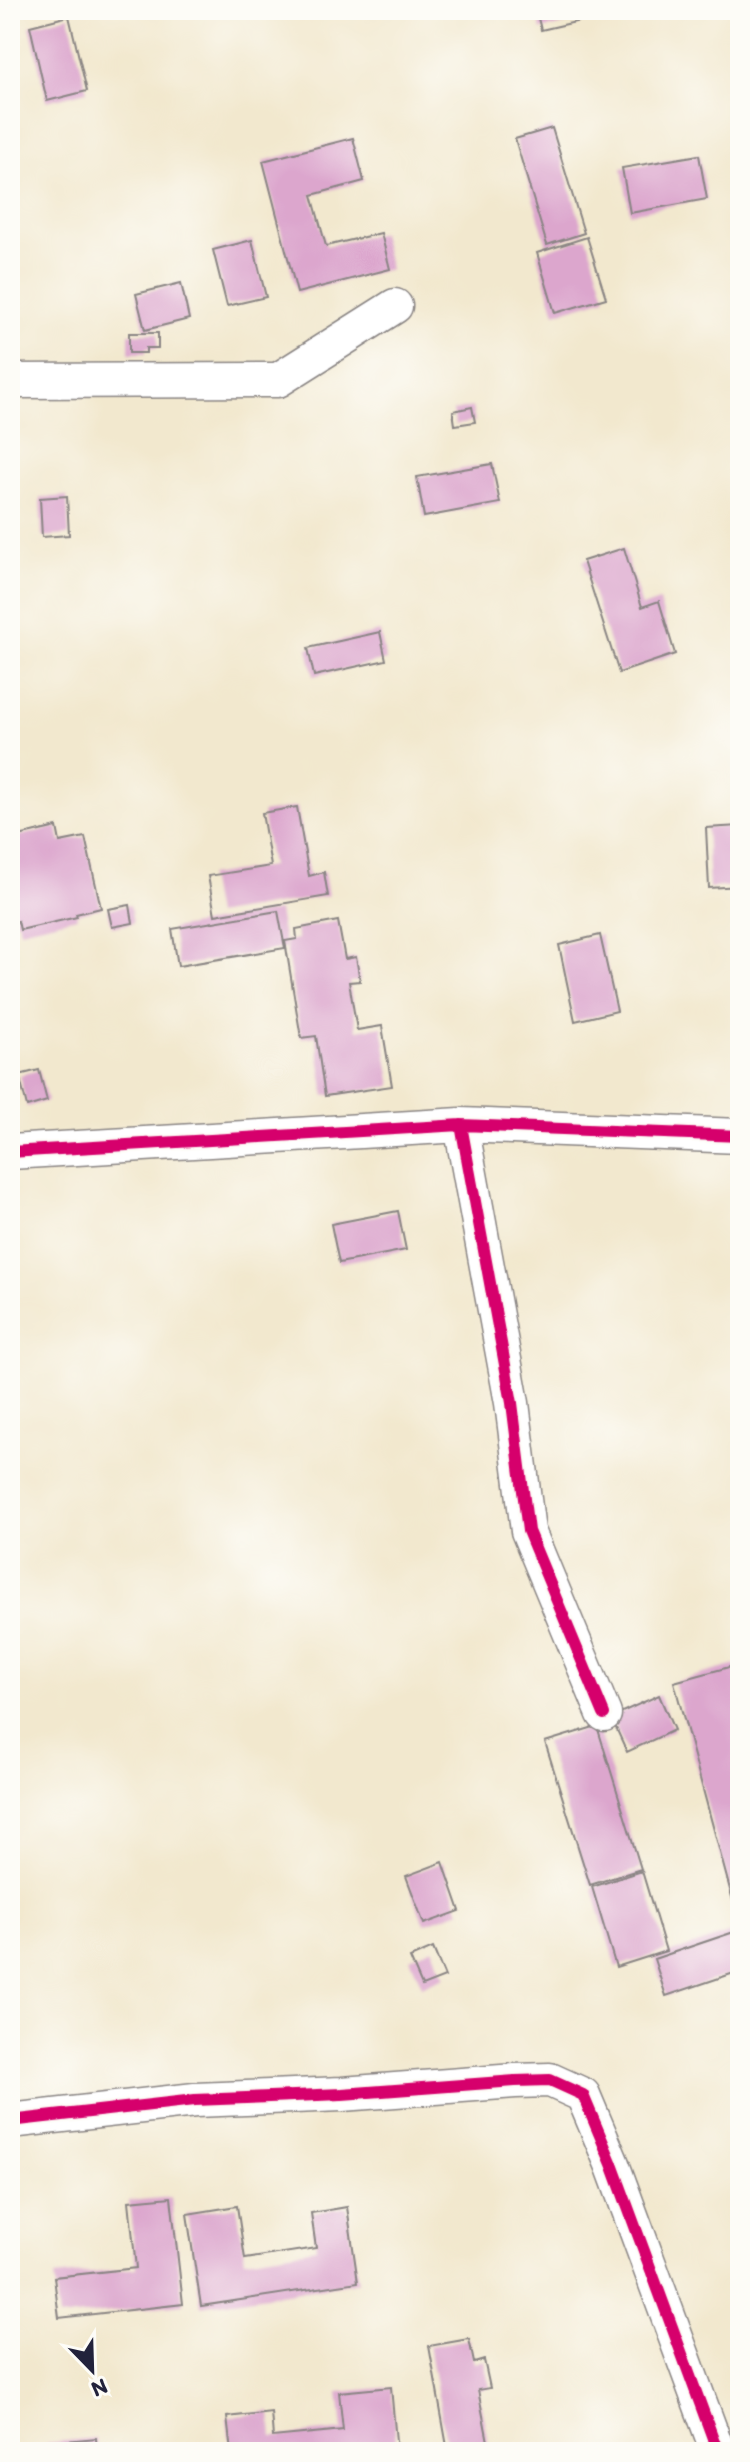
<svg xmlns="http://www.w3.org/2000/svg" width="750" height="2462" font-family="Itim,sans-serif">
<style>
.building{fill:#dca6cd}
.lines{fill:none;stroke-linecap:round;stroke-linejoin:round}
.minor-casing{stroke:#8a8584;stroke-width:37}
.minor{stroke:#fff;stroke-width:34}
.cycleway-casing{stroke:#fdfcf7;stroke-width:17}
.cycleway{stroke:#d6006c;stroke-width:12}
</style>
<rect width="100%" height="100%" fill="#fdfcf7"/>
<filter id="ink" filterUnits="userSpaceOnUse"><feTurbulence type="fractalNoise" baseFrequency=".0125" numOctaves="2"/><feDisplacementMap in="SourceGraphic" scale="16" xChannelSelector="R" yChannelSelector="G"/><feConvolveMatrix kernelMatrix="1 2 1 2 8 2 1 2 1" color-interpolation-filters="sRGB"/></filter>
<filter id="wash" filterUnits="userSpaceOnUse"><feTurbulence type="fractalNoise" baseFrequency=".006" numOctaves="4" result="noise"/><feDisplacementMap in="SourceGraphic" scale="32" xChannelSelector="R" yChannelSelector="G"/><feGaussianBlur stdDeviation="1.8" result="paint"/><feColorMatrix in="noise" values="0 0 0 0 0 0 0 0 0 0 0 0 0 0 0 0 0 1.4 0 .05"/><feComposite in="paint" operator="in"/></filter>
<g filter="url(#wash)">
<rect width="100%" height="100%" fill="#f2e8ce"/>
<g id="blocks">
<path class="building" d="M536 10H623V11L541 30Z
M69 16 87 91 47 101 30 26Z
M552 128 584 233 547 245 515 139Z
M353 138 364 181 312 195 326 246 381 233 390 269 297 293 263 161Z
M699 155 707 199 630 213 622 168Z
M587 237 606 298 555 313 537 253Z
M252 240 266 297 227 306 213 250Z
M181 283 189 319 145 330 136 294Z
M12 308 17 343 10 344V309Z
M129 333H158V348H146V353H129Z
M472 407 475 422 455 425 453 411Z
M492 464 500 503 424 517 417 477Z
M67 496 69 535 42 537 40 498Z
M624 548 642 607 659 601 675 654 619 673 583 561Z
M380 632 386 660 314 676 308 648Z
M297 807 309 876 324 872 328 896 215 915 208 876 271 866 262 813Z
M740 826V886L709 888 706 828Z
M57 827 60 842 85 837 101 908 76 914 77 917 20 930 18 921 10 923V854L13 853 10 838Z
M130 905 133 923 112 927 108 909Z
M278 911 285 948 178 966 172 929Z
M338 921 345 959 356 957 360 981 349 982 357 1030 382 1026 392 1086 325 1096 316 1036 301 1038 285 941 297 939 296 929Z
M600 935 617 1011 575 1021 559 945Z
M39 1070 47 1101 27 1107 19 1075Z
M398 1211 406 1250 339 1263 331 1224Z
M740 1664V1922L739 1923 674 1682Z
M659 1695 674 1730 627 1752 611 1717Z
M597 1726 641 1869 590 1885 545 1742Z
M443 1862 460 1911 424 1924 406 1876Z
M642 1871 666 1951 616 1967 592 1887Z
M740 1930V1971L666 1996 654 1959Z
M433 1948 445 1977 422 1986 410 1958Z
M171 2197 183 2304 59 2318 54 2277 136 2268 129 2201Z
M237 2206 245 2259 316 2248 311 2213 347 2207 358 2282 201 2306 187 2214Z
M469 2339 474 2363 484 2360 490 2388 478 2390 490 2452H448L429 2346Z
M391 2387 397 2452H231L227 2417 271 2412 273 2437 343 2430 339 2392Z
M96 2438 97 2452H47L46 2443Z
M145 2448V2452H126V2450Z"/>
</g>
</g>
<g filter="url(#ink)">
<use href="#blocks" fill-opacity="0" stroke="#8a8584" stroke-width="2"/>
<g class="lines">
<defs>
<path id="minor" d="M10 381 278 380 395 306
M461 1125 512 1403 528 1531 604 1714
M10 1152 461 1125 740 1136
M10 2121 195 2100 342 2094 515 2081 550 2080 583 2095 612 2164 718 2452"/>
</defs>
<use href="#minor" class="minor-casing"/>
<use href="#minor" class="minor"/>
<defs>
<path id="cycleway" d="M461 1125 512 1403 528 1531 604 1714
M10 1152 461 1125 740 1136
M10 2121 195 2100 342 2094 515 2081 550 2080 583 2095 612 2164 718 2452"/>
</defs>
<use href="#cycleway" class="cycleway-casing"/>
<use href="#cycleway" class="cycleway"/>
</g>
</g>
<rect width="750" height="2462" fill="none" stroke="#fdfcf7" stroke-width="40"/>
<g transform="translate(92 2370) rotate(157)" stroke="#fdfcf7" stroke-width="6" paint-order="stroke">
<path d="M0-6L14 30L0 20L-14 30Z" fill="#22223b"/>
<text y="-12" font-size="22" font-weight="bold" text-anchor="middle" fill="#22223b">N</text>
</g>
</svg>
